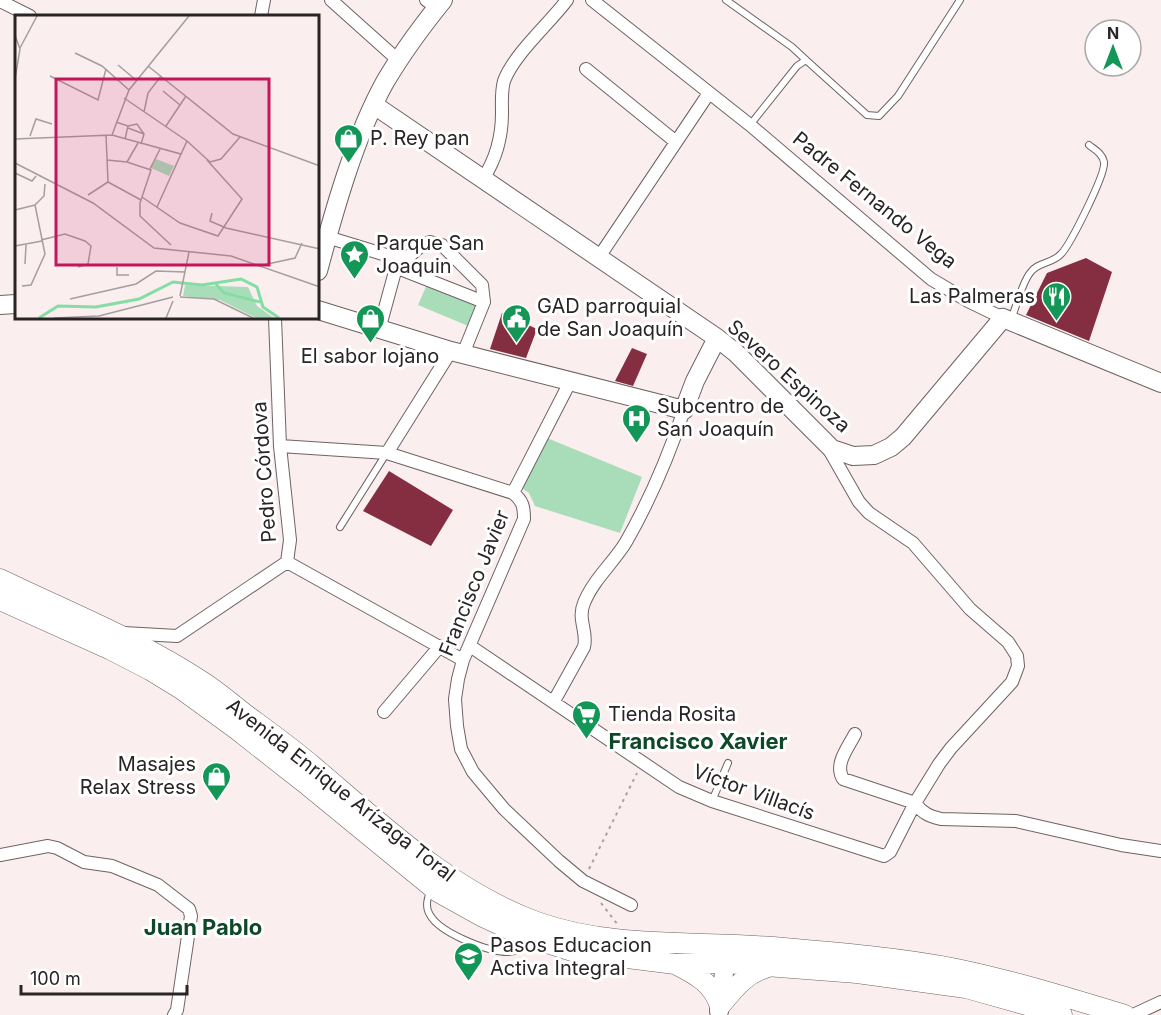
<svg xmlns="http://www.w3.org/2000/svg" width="1161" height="1015" font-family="Inter,sans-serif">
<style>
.green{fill:#a9ddb9}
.building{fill:#852e41}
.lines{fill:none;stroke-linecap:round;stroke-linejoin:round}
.lane-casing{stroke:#6e6364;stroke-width:8}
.street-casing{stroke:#6e6364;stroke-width:14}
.secondary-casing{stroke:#6e6364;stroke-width:20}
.primary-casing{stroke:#6e6364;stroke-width:21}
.path{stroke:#aaa1a2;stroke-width:2;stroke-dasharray:3 4.5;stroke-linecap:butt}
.lane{stroke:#fff;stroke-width:6}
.street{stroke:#fff;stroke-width:12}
.secondary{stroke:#fff;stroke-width:18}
.primary{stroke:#fff;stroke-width:20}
.labels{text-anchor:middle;stroke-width:6;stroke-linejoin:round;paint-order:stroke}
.poi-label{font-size:20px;fill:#292425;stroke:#fff;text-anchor:start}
.street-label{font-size:20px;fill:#292425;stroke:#fff}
.quarter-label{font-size:22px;font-weight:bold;fill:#0e4828;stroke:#fff}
.inset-river{fill:none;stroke:#84dea3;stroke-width:3}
.inset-road{fill:none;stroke:#a69d9e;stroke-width:1.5}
.view{fill:#c2185b;fill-opacity:0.15;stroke:#c2185b;stroke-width:3}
.inset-edge{fill:none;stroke:#292425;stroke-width:3}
</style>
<rect width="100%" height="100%" fill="#faeeef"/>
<path class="green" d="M428 282 482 301 473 328 418 305Z
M547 438 642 477 620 533 535 506 529 493 520 487Z"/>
<path class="building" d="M1086 258 1112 272 1089 341 1026 315 1047 273Z
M502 313 537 329 526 358 490 349Z
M632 348 647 354 633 386 615 381Z
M389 471 453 510 431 546 363 511Z"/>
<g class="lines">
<defs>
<path id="lane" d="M726 0 792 47 806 60
M750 125 797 66 806 60 867 115 879 116 898 96 960 0
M1011 320C1016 307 1022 283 1030 273 1037 262 1052 264 1061 254 1070 245 1106 174 1104 162 1102 153 1095 150 1089 145
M340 527 386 454
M712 801 728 763
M432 889C427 897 425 907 430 915 440 933 488 952 508 952 516 952 523 947 529 943"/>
<path id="street" d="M331 0 398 60
M426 0 437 8
M592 0 750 125 931 279 968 301 1003 318
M0 1 30 16
M261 16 264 0
M586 69 676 142
M483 179C496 159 502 138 502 113 502 102 501 92 504 81 514 54 549 24 567 0
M327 237 396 258 394 275 379 330
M599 257 709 93
M396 258 406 259 422 245 430 242 442 245 482 285 484 302
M395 267 484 302 463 354
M280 446 387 453 513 493C523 501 524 507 524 519L463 660 458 679 455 699 457 726 461 749 473 772 504 809 559 861 583 881 631 905
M387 453 451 351
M513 493 570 382
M287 562 463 660
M124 633 177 636 287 562 290 540 280 446 275 318
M470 646 679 787 712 801 884 856 890 852 915 803 939 764 951 748 1012 682 1018 666 1017 656 1008 642 970 609 913 543 869 513 859 502 827 446
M554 701 584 647C588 632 577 619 584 603 593 580 614 562 626 542 650 500 669 455 684 410
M384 712 440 646
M855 734C848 748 834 764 843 779L915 803C922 813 929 816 941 819L1016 821 1121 845 1161 851
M0 855 48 846 57 848 84 862 112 866 158 885 189 909 191 916 177 1010 174 1015
M1133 1015 1161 1002"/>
<path id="secondary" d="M374 105 717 338 736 353 832 449 853 456 874 455 891 447 903 437 1003 318 1161 383
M318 271C334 211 355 136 385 82 402 53 422 26 443 0
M0 305 16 304
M318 310 451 351 684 410 695 381 717 338
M719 1011 727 950"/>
<path id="primary" d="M0 579C66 611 139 640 200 680 216 690 230 702 245 714 268 731 292 748 314 767 384 826 450 890 537 922 616 950 702 940 784 948 842 953 900 958 957 969 1014 981 1069 998 1125 1015
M0 600 111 650 150 670 181 689 236 729 306 784 438 892 483 917 522 935 572 951 675 964 726 963 857 973 966 988 1062 1015
M677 965C697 975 713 984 720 1006
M720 1006C734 989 746 973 768 967"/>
</defs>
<use href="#lane" class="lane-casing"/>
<use href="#street" class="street-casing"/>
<use href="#secondary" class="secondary-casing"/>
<use href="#primary" class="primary-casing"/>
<path class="path" d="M589 869 637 773
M601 903 618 925"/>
<use href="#lane" class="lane"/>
<use href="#street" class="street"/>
<use href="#secondary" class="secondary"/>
<use href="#primary" class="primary"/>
</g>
<defs>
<symbol id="shop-pin" viewBox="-11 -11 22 30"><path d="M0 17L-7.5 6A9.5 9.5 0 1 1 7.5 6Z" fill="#149756" stroke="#fff"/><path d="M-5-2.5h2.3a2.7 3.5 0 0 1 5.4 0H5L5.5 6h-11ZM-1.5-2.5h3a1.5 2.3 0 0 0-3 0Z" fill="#fff"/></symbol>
<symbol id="sight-pin" viewBox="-11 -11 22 30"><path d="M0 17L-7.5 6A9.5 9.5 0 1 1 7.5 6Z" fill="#149756" stroke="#fff"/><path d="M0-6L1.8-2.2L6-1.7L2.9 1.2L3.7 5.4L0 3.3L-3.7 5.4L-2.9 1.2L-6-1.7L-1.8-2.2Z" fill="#fff"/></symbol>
<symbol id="restaurant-pin" viewBox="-11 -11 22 30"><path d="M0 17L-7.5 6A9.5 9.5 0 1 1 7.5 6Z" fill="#149756" stroke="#fff"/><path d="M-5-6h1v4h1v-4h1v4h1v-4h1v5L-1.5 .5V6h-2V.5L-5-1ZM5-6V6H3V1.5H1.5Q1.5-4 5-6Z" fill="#fff"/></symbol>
<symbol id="civic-pin" viewBox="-11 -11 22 30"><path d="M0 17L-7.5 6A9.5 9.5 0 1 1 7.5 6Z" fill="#149756" stroke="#fff"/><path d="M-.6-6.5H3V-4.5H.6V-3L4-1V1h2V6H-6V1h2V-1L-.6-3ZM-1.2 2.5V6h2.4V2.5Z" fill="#fff"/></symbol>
<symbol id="hospital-pin" viewBox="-11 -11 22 30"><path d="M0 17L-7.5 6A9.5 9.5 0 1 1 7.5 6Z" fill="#149756" stroke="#fff"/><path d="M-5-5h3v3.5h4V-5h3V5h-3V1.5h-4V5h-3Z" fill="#fff"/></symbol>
<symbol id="supermarket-pin" viewBox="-11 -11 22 30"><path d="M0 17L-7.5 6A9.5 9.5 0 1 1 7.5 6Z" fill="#149756" stroke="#fff"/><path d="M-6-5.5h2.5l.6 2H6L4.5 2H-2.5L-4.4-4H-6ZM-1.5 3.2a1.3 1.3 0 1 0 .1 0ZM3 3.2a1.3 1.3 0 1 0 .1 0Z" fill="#fff"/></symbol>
<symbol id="school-pin" viewBox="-11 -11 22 30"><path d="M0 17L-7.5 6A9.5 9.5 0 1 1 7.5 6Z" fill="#149756" stroke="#fff"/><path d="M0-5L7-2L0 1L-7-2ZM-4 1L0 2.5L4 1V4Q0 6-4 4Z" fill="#fff"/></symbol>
</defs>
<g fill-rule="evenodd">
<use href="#shop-pin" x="332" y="122" width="33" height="45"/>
<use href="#sight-pin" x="338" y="238" width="33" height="45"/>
<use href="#restaurant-pin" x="1040" y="280" width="33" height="45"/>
<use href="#shop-pin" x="354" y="302" width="33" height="45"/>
<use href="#civic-pin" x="500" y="302" width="33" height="45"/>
<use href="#hospital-pin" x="620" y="402" width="33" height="45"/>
<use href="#supermarket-pin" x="570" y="698" width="33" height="45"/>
<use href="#shop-pin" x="200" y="760" width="33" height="45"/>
<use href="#school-pin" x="452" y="940" width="33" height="45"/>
</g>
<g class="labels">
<g class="poi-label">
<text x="370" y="145">P. Rey pan</text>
<text x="376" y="250">Parque San<tspan x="376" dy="23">Joaquin</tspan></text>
<text x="1035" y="303" text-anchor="end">Las Palmeras</text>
<text x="537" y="313">GAD parroquial<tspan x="537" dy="23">de San Joaquín</tspan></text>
<text x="370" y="363" text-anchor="middle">El sabor lojano</text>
<text x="657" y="413">Subcentro de<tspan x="657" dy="23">San Joaquín</tspan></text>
<text x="608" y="721">Tienda Rosita</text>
<text x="196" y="771" text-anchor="end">Masajes<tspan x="196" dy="23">Relax Stress</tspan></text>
<text x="490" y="952">Pasos Educacion<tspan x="490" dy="23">Activa Integral</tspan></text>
</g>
<g class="street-label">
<text transform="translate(875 200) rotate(39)" y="7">Padre Fernando Vega</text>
<text transform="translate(789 376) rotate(42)" y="7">Severo Espinoza</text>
<text transform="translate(264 472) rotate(-94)" y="7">Pedro Córdova</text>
<text transform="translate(474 583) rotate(-68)" y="7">Francisco Javier</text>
<text transform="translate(341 790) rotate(38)" y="7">Avenida Enrique Arízaga Toral</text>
<text transform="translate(754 792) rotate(20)" y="7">Víctor Villacís</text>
</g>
<g class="quarter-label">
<text x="698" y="749">Francisco Xavier</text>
<text x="203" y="935">Juan Pablo</text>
</g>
</g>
<g transform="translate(15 15)">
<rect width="304" height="304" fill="#faeeef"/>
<path d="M141 144 159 151 154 161 136 153ZM170 270 233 272 242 291 259 303H241L205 285 168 281Z" fill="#a9ddb9"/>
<path class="inset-river" d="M201 269 209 278 245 287M24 303 43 291 81 292 124 284 158 267 187 270 226 264 242 272 248 292 264 303"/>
<path class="inset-road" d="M0 20 5 34 0 64M5 33 22 1M60 38 87 51 114 75M103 50 121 65M133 51 218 119 305 151M35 61 83 85 91 54M148 76 165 90M109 83 172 126 195 147 206 144 225 122M129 97 133 78 146 61M101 107 113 111 110 124M113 111 122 109 129 119M151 111 171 81M113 113 129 119 126 129M97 120 114 75 174 1M15 121 21 104 37 109M0 124 97 120 166 139 172 126M92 145 112 147 136 155 125 188V201L156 230M112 147 123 128M0 148 78 188 139 233 216 241 305 272M135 154 145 134M0 158 17 166 21 161M93 167 126 185M73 180 93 167 91 120M127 182 165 208 203 221 227 184 192 145M142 192 166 139M0 195 20 190M197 198 195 206 211 213 305 234M26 225 50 219 70 226 76 231 73 249 63 252M0 231 27 226M10 249 11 230M248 250 280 243 287 228M102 252V260H114M7 271 16 270 30 239 20 190 29 181 30 169M165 281 174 237M165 282 199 284 238 303M55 284 121 269 141 256 170 257M39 303 84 301 158 282M151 303 158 286"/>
<path class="view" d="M41 64H254V250H41Z"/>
<rect width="304" height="304" class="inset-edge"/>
</g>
<g transform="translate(1113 48)"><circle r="28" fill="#ffffff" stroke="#a9a7a8" stroke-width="1.5"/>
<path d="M0-4.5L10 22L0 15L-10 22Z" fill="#149756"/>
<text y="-9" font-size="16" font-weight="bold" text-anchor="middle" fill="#292425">N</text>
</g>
<path d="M21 985v9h166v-9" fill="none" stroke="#292425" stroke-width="3"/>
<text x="30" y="985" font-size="18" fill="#292425" stroke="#ffffff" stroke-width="4.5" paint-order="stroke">100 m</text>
</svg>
